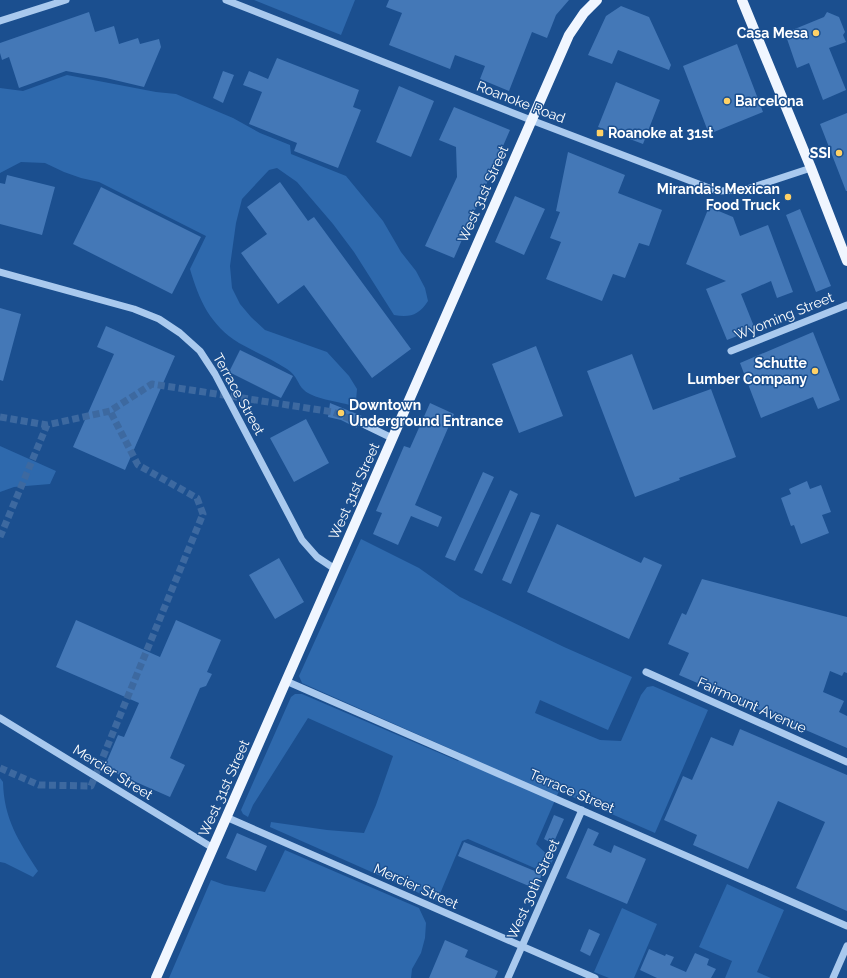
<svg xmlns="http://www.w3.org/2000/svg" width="847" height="978" font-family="Raleway,sans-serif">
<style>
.green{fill:#2e69ad}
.building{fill:#4478b7}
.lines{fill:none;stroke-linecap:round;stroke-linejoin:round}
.minor-tunnel{stroke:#3d69a0;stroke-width:7;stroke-dasharray:7 3.5;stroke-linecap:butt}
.minor{stroke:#a9c9ee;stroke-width:7}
.major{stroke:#f0f6ff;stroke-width:10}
.poi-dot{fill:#ffd166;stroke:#1b4f8f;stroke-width:1.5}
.labels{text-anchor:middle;stroke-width:3;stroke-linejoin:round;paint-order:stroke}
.poi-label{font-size:14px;font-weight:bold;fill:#fff;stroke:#1b4f8f;text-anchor:end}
.street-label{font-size:14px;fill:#fff;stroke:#1b4f8f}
</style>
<rect width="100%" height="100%" fill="#1b4f8f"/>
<path class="green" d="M254 0H355L341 35Z
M67 75 156 92 176 94 233 118 260 133 290 145 291 154 346 176 383 221 401 252 416 271 425 288 428 301C419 315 410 318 394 315L354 252 333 224 297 182 277 168 269 170 242 199 236 223 230 266 232 288 240 304 251 317 265 330 327 352 349 376 357 389 356 401 350 405C339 402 311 398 304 390 297 384 298 376 287 369 272 359 255 352 239 343 210 325 199 300 190 269L206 236 99 182 81 178 64 172 45 163 21 162 0 173V88L23 91Z
M0 446 56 471 50 484 14 487 0 492Z
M361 539 419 568 460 597 564 647 632 677 608 730 540 700 535 713 600 740 621 741 641 695 647 687 653 686 708 710 655 833 559 791 536 844 553 860 546 873 468 839 462 841 437 901 270 827 271 822 327 830 364 833 376 805 393 756 308 718 253 805 248 817 243 814 241 810 291 697 295 694H302L458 761 462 754 302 683 299 676Z
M0 778 3 782C4 819 18 840 38 871L33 877 5 863 0 862Z
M285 850 419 908 426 923 425 938 421 953 412 969 411 978H169L211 880 225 885 265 892Z
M727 884 784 910 757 972 771 978H725L732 961 699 947Z
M622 908 657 924 634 978H609L594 972Z"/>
<path class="building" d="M389 0H569L556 15 547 38 532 32 509 91 480 79 485 66 455 55 450 69 389 45 402 13 386 7Z
M621 6 649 17 671 65 669 70 618 50 612 64 588 55 606 16Z
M89 12 95 32 114 26 119 44 138 38 140 44 159 39 161 47 144 87 106 78 66 71 19 88 9 57 2 60 0 53V43Z
M827 12 839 17 845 32 843 35 846 42 829 48 846 90 823 100 809 63 797 68 785 33 824 17Z
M737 44 763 112 709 134 683 66Z
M277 58 359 90 353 107 361 110 338 168 294 151 297 143 249 124 262 92 243 85 249 71 268 79Z
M223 71 234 75 223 103 213 98Z
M616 82 660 100 643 144 598 127Z
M399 86 434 101 411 157 376 142Z
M454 107 510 130 454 258 425 246 457 177 456 147 439 140Z
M847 113V191H846L820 124Z
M568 152 625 175 618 193 662 210 649 246 639 243 625 278 613 274 602 301 546 279 561 242 550 238 560 212 556 211Z
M7 175 55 187 42 235 0 224V183L5 184Z
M280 182 308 221 314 217 411 349 372 378 304 285 278 304 241 253 267 234 247 207Z
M101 187 201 237 172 294 73 244Z
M515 196 545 209 524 255 495 242Z
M709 207 733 217 740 236 768 225 793 292 777 298 771 281 741 294 755 329 727 340 706 289 726 281 686 264Z
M800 209 831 286 816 292 786 215Z
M0 308 21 314 3 381 0 380Z
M106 326 175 356 125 470 73 447 114 354 97 347Z
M813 332 840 400 818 409 813 397 761 418 740 363Z
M536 346 563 416 519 433 492 364Z
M240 350 293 376 281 398 229 372Z
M632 354 653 410 711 389 736 457 679 478 680 480 635 497 587 371Z
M330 403 362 416 357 418 354 420 355 424 357 428 341 420 328 417Z
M430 403 454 414 415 505 442 517 438 527 411 516 398 545 373 534 382 513 376 511 404 446 410 448Z
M306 419 329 463 294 482 270 438Z
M483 472 494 477 455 561 445 557Z
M807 481 810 489 821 485 831 512 822 515 829 533 801 544 794 525 791 526 781 498 791 494 789 489Z
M510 490 518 494 482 574 474 570Z
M531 512 540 515 511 584 502 580Z
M557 524 641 563 644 557 662 565 629 639 527 592Z
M279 558 304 602 275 619 249 575Z
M702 579 847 617V673L844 672 842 676 830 671 823 692 844 701 839 712 847 716V748L679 675 689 653 668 644 682 613 686 615Z
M76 620 160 657 176 620 221 640 207 672 212 674 206 686 200 688 170 758 185 765 170 797 104 768 118 735 124 737 139 703 56 667Z
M740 729 847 775V911L796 888 825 822 778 801 748 869 693 845 697 835 664 820 683 776 692 780 711 737 733 746Z
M554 815 564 819 553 844 544 839Z
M588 828 599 833 593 845 611 853 614 845 646 859 627 904 566 878Z
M237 833 267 846 256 871 226 858Z
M464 842 542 874 536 889 458 856Z
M589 929 600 934 590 956 580 951Z
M445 940 468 950 465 957 498 971 495 978H429Z
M649 949 665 956 666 954 674 957 670 965 686 972 695 953 709 959 707 965 716 969 711 978H657L640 970Z"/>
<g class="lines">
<path class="minor-tunnel" d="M0 417 47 425 110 411 152 384 333 412 359 422
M0 537 47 425
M0 768 39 785 91 786 203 514 197 498 138 465 110 411"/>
<path class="minor" d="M226 0 531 120 717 191 744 190 811 168
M0 21 66 0
M0 272 134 309 159 319 180 333 200 351 215 374 302 540 317 557 335 569
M731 351 847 305
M359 422 392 438
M646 672 847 762
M286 681 847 926
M0 718 213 848
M226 817 595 978
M508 978 582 810
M833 978 847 946"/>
<path class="major" d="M742 0 811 168 847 261
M156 978 569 35 584 13 597 0"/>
</g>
<g class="poi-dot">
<circle cx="816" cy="33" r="4"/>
<circle cx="727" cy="101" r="4"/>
<rect x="596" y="129" width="8" height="8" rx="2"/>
<circle cx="839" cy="153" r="4"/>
<circle cx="788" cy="197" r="4"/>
<circle cx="815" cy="371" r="4"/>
<circle cx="341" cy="413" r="4"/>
</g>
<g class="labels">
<g class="poi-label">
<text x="808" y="38">Casa Mesa</text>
<text x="735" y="106" text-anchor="start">Barcelona</text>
<text x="608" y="138" text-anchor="start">Roanoke at 31st</text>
<text x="831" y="158">SSI</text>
<text x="780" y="194">Miranda's Mexican<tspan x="780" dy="16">Food Truck</tspan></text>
<text x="807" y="368">Schutte<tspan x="807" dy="16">Lumber Company</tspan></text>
<text x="349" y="410" text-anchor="start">Downtown<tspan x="349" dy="16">Underground Entrance</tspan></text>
</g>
<g class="street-label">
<text transform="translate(521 102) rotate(21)" y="5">Roanoke Road</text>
<text transform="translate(483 194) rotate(-66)" y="5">West 31st Street</text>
<text transform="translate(784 316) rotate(-22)" y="5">Wyoming Street</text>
<text transform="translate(239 394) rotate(61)" y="5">Terrace Street</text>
<text transform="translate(354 491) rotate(-66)" y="5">West 31st Street</text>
<text transform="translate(752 705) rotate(24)" y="5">Fairmount Avenue</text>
<text transform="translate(113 772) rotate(32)" y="5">Mercier Street</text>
<text transform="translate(224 788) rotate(-66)" y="5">West 31st Street</text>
<text transform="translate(572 791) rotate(23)" y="5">Terrace Street</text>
<text transform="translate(416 886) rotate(24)" y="5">Mercier Street</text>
<text transform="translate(533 889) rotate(-66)" y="5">West 30th Street</text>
</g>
</g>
</svg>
